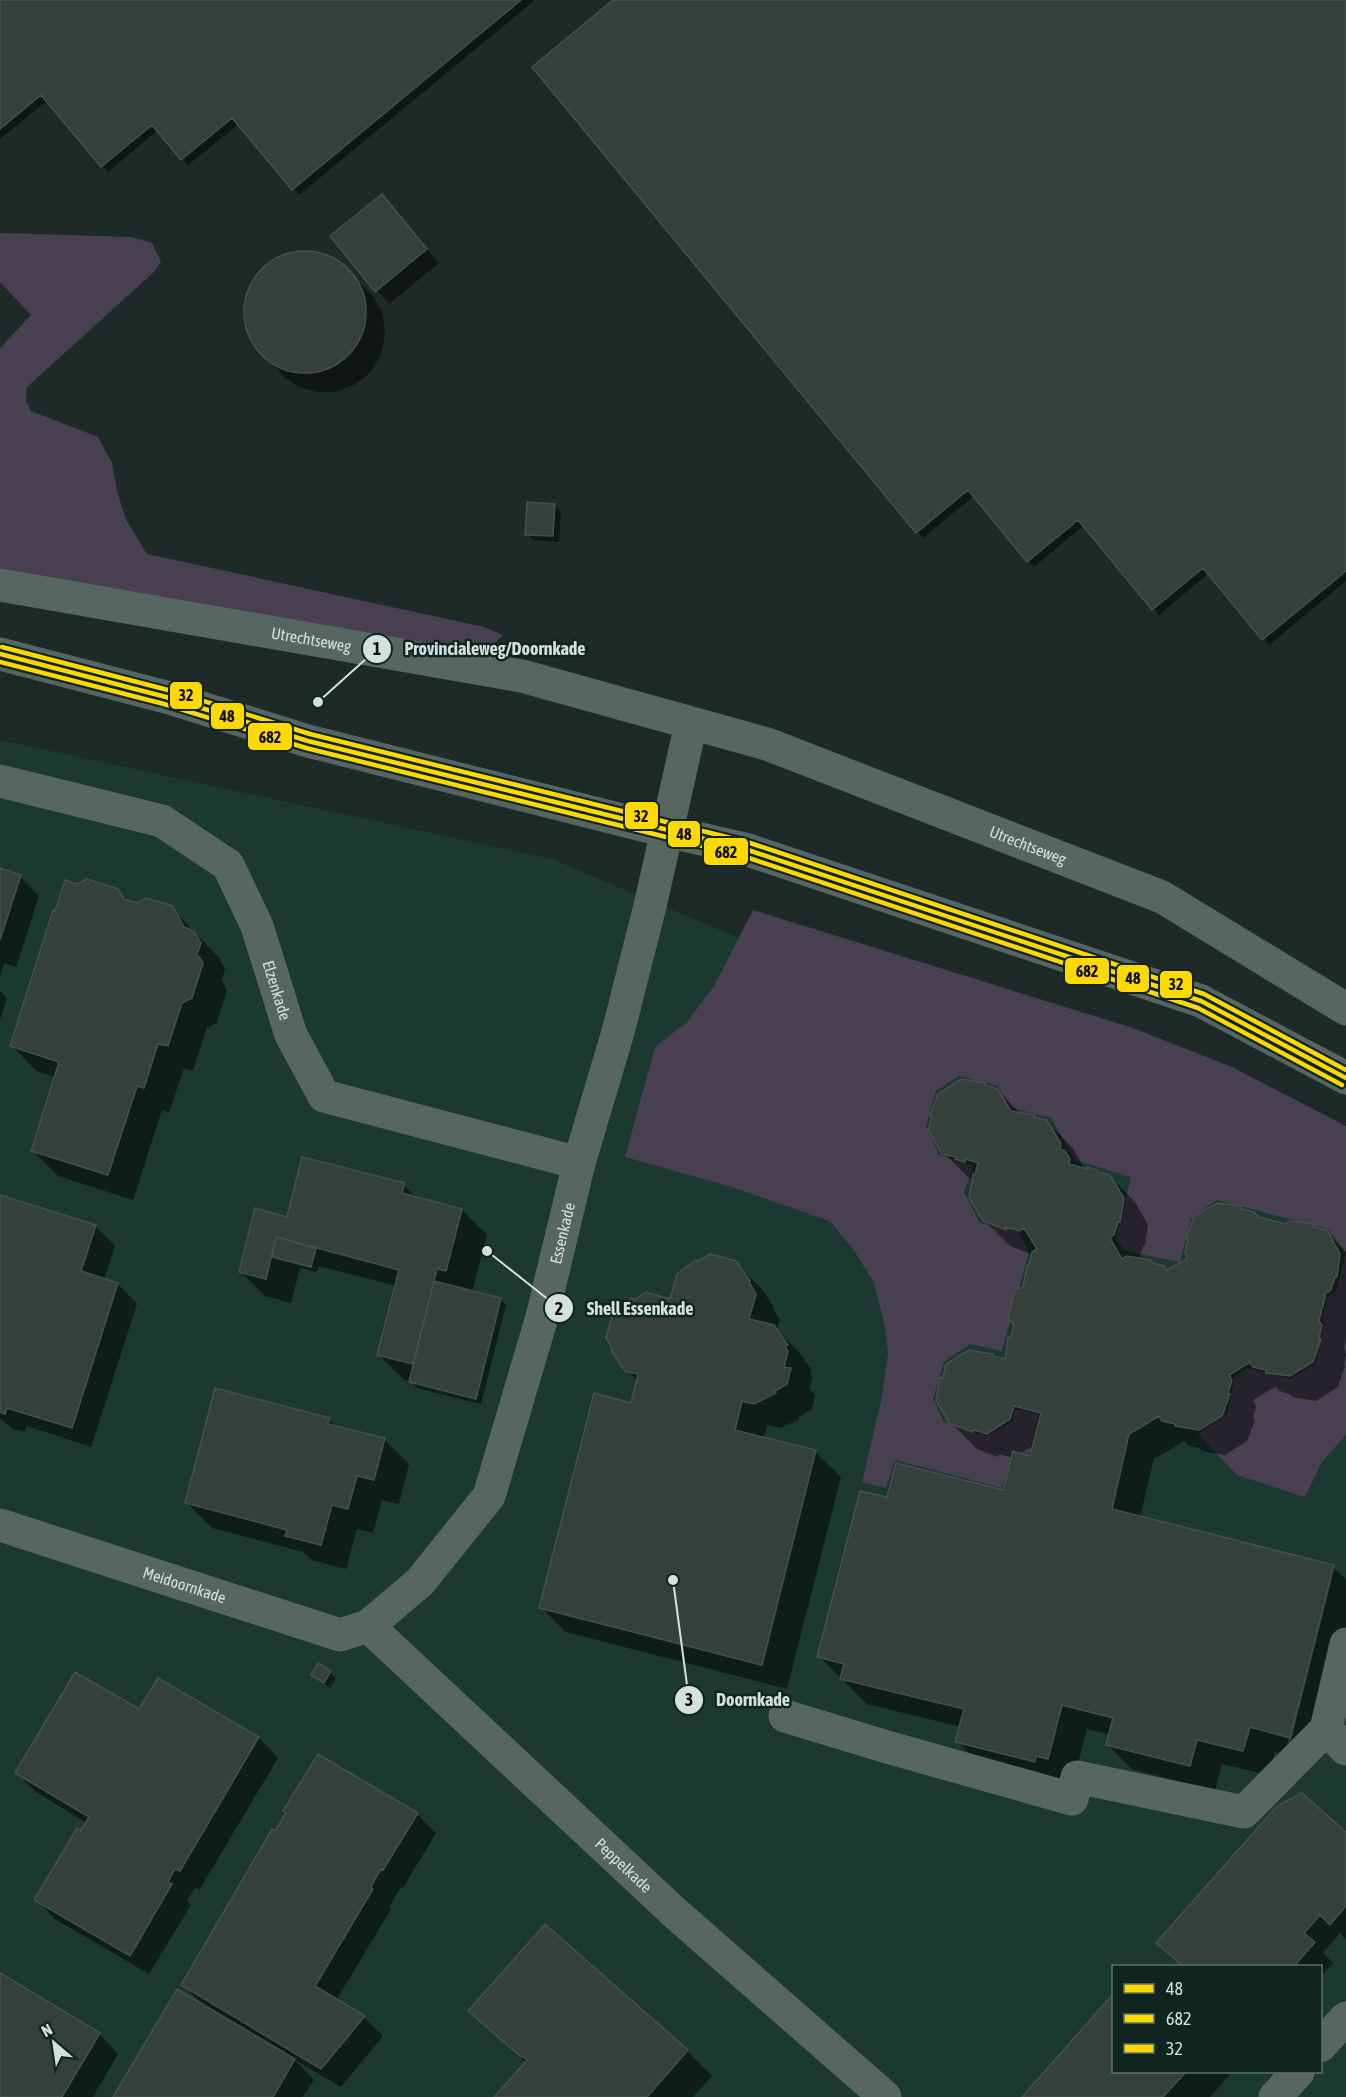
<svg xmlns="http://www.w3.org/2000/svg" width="1346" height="2097" font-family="'Asap Condensed',sans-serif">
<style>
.built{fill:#1b3831;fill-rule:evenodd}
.green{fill:#484051}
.shadow{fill:#0007;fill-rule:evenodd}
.building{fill:#35403d;stroke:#45504d;stroke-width:1.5}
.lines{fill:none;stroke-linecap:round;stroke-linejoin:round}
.minor{stroke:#586662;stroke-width:33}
.major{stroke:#556662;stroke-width:33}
.bus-1-casing{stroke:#102520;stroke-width:9}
.bus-2-casing{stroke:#102520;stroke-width:9}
.bus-3-casing{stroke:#102520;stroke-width:9}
.bus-1{stroke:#fcd900;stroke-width:4.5}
.bus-2{stroke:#fcd900;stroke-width:4.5}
.bus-3{stroke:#fcd900;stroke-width:4.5}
.labels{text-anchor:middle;stroke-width:5;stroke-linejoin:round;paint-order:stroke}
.street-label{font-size:16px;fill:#d3e0dc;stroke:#102520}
.leader{fill:none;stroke:#d3e0dc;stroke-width:2}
.callout-dot{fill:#d3e0dc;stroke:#102520;stroke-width:2}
.mark-label{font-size:18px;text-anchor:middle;font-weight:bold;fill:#111}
.callout-label{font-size:18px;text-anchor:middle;font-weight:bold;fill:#d3e0dc;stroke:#102520;stroke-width:5;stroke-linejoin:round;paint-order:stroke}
.line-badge{stroke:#102520;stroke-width:2}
.pale-badge-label{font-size:16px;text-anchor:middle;font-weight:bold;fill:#111}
</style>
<rect width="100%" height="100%" fill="#1e2a27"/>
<path class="built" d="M0 740 552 859 1346 1194V2097H0ZM1114 1966H1320V2072H1114Z"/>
<path class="green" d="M2 233 131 237 152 243 161 262 154 272 27 387 26 401 31 411 98 437 112 463 117 491 126 520 147 554 484 627 503 635 485 653 160 599 0 569V348L31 315 0 282V234Z
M753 910 1133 1028 1232 1067 1346 1126V1435L1322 1462 1305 1497 1237 1475 1198 1434 1227 1414 1235 1376 1248 1368 1290 1379 1315 1364 1324 1326 1322 1319 1328 1296 1336 1293 1346 1253 1328 1229 1217 1200 1191 1218 1180 1262 1125 1251 1116 1239 1131 1177 1075 1160 1051 1118 1012 1108 998 1086 959 1076 936 1091 926 1127 939 1155 974 1166 964 1192 980 1223 1018 1231 1029 1251 1002 1351 970 1344 944 1362 933 1399 944 1422 986 1436 1013 1421 1015 1409 1039 1414 1029 1454 1013 1450 1002 1488 895 1460 886 1488 862 1482 882 1397 888 1354 885 1326 874 1283 855 1252 830 1221 732 1187 625 1157 655 1047 687 1022 714 986Z"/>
<path class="shadow" d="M0 0H535L299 195 239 124 188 165 158 130 108 172 48 100 0 139Z
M615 0H1346V581L1269 645 1209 573 1159 615 1084 525 1034 567 974 496 923 538 917 532Z
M382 196 439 263 389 304 332 237Z
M298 252 318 254 338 262 373 296 383 314 385 335 381 355 370 373 354 385 336 392H317L299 387 283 376 252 341 245 322V304L251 285 262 270 278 259Z
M555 506 561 512 559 542 533 540 527 534Z
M0 870 20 876 39 896 16 967 4 963 0 976Z
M117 891 129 902 172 908 219 958 225 969 222 980 227 990 217 1023 207 1028 193 1071 184 1068 169 1113 162 1110 133 1200 58 1176 33 1151 56 1077 37 1071 12 1046Z
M0 991 7 998 0 1020Z
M987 1088 997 1090 1023 1116H1034L1037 1120 1047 1122 1072 1147 1086 1171H1096L1100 1174 1109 1176 1135 1202 1148 1225 1145 1246H1143L1139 1260 1150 1261 1168 1272 1190 1258 1241 1208 1259 1219 1286 1225 1305 1224 1326 1232 1346 1252V1338L1344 1347 1346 1355 1344 1365 1345 1366 1338 1387 1316 1401 1293 1397 1289 1394 1280 1391 1275 1387 1253 1400 1256 1406 1253 1418 1255 1420 1247 1441 1225 1455 1202 1451 1199 1448 1189 1446 1184 1441 1154 1459 1140 1517 1333 1567 1346 1579V1641L1315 1762 1275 1752 1268 1775 1222 1764 1215 1791 1132 1769 1107 1744 1110 1735 1087 1729 1073 1783 982 1767 957 1741 961 1727 867 1704 819 1656 888 1499 1005 1492 1013 1458 999 1454 998 1457 977 1449 951 1423 944 1379 970 1352 992 1356 996 1359 1006 1361 1033 1255 1010 1246 984 1220 974 1179 969 1178 944 1153ZM1035 1445 1032 1458 1019 1454ZM1328 1582H1331L1290 1745 1287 1744Z
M404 1185 418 1199 462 1210 487 1235 472 1292 500 1299 506 1305 481 1404 417 1388 411 1382 404 1380 379 1355 396 1286 319 1266 317 1272 300 1268 291 1303 265 1296 240 1271 288 1219Z
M0 1196 95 1226 115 1246 104 1280 118 1284 137 1304 91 1447 27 1426 24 1432 13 1429 0 1418Z
M735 1263 761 1288 774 1307 773 1308 780 1320 777 1330 799 1352 812 1370 810 1372 812 1377 810 1389 815 1395 812 1409 798 1417 800 1419 780 1428 767 1425 764 1438 815 1452 841 1477 787 1689 566 1632 541 1607 632 1404 638 1381 627 1370 634 1301H672Z
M329 1420 337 1427 384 1439 409 1464 399 1504 382 1500 373 1533 357 1529 346 1569 312 1560 303 1552 212 1528 187 1503Z
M330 1672 336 1678 330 1688 313 1675Z
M159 1680 259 1738 278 1758 200 1889 195 1888 187 1901 191 1905 149 1974 55 1919 36 1899 87 1823 36 1792 17 1773 140 1711Z
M417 1814 436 1833 403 1888 401 1887 389 1907 391 1909 336 2001 364 2017 383 2036 341 2087 295 2060 314 2080 303 2097H115L203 2005 183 1985 275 1833Z
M1346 1834V1939L1340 1933 1323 1953 1333 1963 1320 1977V1966H1182L1158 1943Z
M0 1975 99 2034 118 2054 93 2097H0Z
M471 2011 687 2051 712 2076 693 2097H496L526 2063Z
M1114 2072H1232L1210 2097H1024Z"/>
<path class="building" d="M0 0H521L292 190 232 118 181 160 152 125 101 167 41 95 0 129Z
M613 0H1346V571L1262 640 1203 568 1152 610 1078 520 1027 562 968 490 916 533 532 67Z
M382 194 427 249 375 292 330 236Z
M244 312a61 61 0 1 1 122 0a61 61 0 1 1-122 0Z
M527 502 555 504 553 536 525 535Z
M0 868 21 875 0 940Z
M87 879 118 889 124 899 137 903 146 898 173 906 184 927 194 931 201 943 197 954 203 963 192 998 182 1003 168 1046 158 1044 144 1088 137 1086 108 1175 31 1151 59 1062 10 1046 53 910 55 911 65 880 77 884Z
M961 1079 985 1083V1085L998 1089 1011 1111 1035 1115 1034 1117 1047 1120 1061 1144 1060 1149 1065 1151 1070 1159 1069 1164 1087 1169V1167L1097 1170V1172L1110 1175 1124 1198 1120 1222H1118L1114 1235 1110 1238 1122 1259 1127 1256 1151 1260 1150 1262 1164 1266 1167 1270 1188 1258 1185 1253 1188 1239H1186L1194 1216 1218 1203 1242 1206 1241 1209 1254 1212 1258 1217 1285 1224 1290 1221 1314 1224 1313 1227 1327 1230 1340 1254 1337 1277H1335L1331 1290 1326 1293 1319 1321 1322 1325 1319 1339H1321L1313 1362 1290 1376 1266 1373V1370L1253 1367 1250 1362 1229 1375 1232 1380 1228 1393 1230 1394 1222 1416 1199 1430 1175 1426V1424L1162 1421 1159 1416 1129 1434 1112 1509 1334 1565 1290 1738 1250 1727 1243 1751 1197 1740 1190 1766 1106 1745 1113 1718 1062 1705 1048 1759 1036 1756 1035 1762 955 1742 964 1709 840 1679 844 1664 817 1657 860 1491 887 1497 896 1463 1003 1490 1013 1451 1030 1456 1041 1413 1014 1406 1010 1419 987 1434 974 1430 973 1432 950 1424 936 1401 940 1377 943 1378 946 1364 969 1350 993 1354 992 1356 1005 1359 1008 1337H1011L1014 1325 1008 1318 1015 1290 1023 1287 1027 1265H1029L1032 1252 1037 1249 1024 1228 1020 1231 1006 1227V1230L983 1221 969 1198 973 1174 975 1175 978 1163 966 1159 965 1162 955 1159 956 1157 942 1154 928 1130 932 1117 930 1116 938 1094Z
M302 1157 405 1183 402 1193 462 1209 446 1271 437 1269 413 1364 377 1355 399 1270 276 1237 266 1279 239 1272 255 1208 287 1217Z
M0 1195 96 1225 81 1271 118 1283 72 1428 7 1408 5 1414 0 1412Z
M276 1237 316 1248 311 1267 272 1257Z
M710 1254 736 1261 750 1281 749 1282 756 1294 749 1319 774 1325 788 1345 785 1346 788 1351 784 1367 791 1368 787 1384 775 1391 776 1393 754 1404 742 1401 735 1430 816 1450 762 1665 539 1608 594 1393 631 1403 638 1374 625 1371 611 1351 613 1350 606 1338 613 1312 625 1305 623 1303 632 1298 634 1300 646 1292 670 1299 677 1274 696 1260 698 1261Z
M434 1281 501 1298 476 1399 409 1382Z
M215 1388 330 1418 328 1424 385 1438 374 1480 357 1476 348 1509 332 1505 321 1545 285 1536 287 1530 185 1503Z
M318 1663 331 1671 324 1683 311 1675Z
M75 1672 139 1709 158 1678 259 1737 180 1871 175 1869 168 1882 172 1884 130 1956 34 1900 77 1828 81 1830 89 1817 15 1773Z
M318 1754 418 1813 383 1870 381 1869 371 1887 373 1889 315 1986 365 2016 321 2069 181 1985 272 1829 275 1831 286 1813 283 1811Z
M1302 1793 1346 1832V1906L1330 1925 1320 1915 1304 1933 1315 1942 1294 1966H1183L1156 1943 1277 1806Z
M545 1924 688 2050 647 2097H494L527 2060 522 2056 521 2057 468 2011Z
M0 1973 100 2033 62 2097H0Z
M177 1989 295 2059 273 2097H113Z
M1114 1993V2072H1186L1163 2097H1022Z"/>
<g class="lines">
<g class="minor">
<path id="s1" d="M0 585 522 676 767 744 1162 897 1346 1009"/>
<path id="s2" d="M0 781 162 821 228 865 257 926 291 1035 324 1096 579 1163"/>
<path id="s3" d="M0 1525 340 1635 368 1626 420 1582 489 1496 542 1317 579 1163 618 1032 650 906 691 724"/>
<path id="s4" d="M368 1626 675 1913 885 2097"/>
<path d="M1346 1644 1326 1729 1346 1749"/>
<path d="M785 1716 887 1747 1072 1799 1077 1777 1244 1812 1326 1729"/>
<path d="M1320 2046 1346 2018"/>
<path d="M1275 2097 1298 2072"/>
</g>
<path class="major" d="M0 654 166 697 308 741 666 831 745 849 1201 1001 1346 1078"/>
<defs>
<path id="bus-1" d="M0 654 166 697 308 741 745 849 1201 1001 1346 1078"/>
<path id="bus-2" d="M0 662 164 704 306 748 743 856 1198 1008 1342 1085"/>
<path id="bus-3" d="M2 647 168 690 310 734 747 842 1204 994 1346 1070"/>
</defs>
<use href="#bus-1" class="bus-1-casing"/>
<use href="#bus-2" class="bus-2-casing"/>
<use href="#bus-3" class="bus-3-casing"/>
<use href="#bus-1" class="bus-1"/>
<use href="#bus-2" class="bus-2"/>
<use href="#bus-3" class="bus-3"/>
</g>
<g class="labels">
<g class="street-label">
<text dy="6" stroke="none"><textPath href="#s1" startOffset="316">Utrechtseweg</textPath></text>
<text dy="6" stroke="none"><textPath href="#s1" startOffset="1064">Utrechtseweg</textPath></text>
<text dy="6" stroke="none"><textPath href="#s2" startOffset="381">Elzenkade</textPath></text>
<text dy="6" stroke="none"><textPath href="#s3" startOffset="838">Essenkade</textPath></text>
<text dy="6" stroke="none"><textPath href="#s3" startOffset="194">Meidoornkade</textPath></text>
<text dy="6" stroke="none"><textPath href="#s4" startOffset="350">Peppelkade</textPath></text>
</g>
</g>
<path class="leader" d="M318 702L377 649M487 1251L559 1308M673 1580L689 1700"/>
<g class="callout-dot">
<circle cx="318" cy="702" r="6"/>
<circle cx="487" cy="1251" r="6"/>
<circle cx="673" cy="1580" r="6"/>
<circle cx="377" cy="649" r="15"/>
<circle cx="559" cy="1308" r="15"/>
<circle cx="689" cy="1700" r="15"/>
</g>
<g class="mark-label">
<text x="377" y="655">1</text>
<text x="559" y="1315">2</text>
<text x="689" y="1706">3</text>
</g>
<g class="callout-label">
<text x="495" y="655">Provincialeweg/Doornkade</text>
<text x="640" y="1315">Shell Essenkade</text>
<text x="753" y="1706">Doornkade</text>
</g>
<g class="line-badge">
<rect x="169" y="681" width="34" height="29" rx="6" fill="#fcd900"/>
<rect x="210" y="702" width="35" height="28" rx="6" fill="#fcd900"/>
<rect x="247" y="722" width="46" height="29" rx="6" fill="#fcd900"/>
<rect x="624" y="801" width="35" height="29" rx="6" fill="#fcd900"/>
<rect x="667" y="820" width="34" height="28" rx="6" fill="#fcd900"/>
<rect x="703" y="837" width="46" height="29" rx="6" fill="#fcd900"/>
<rect x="1064" y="957" width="46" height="28" rx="6" fill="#fcd900"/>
<rect x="1116" y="964" width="34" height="29" rx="6" fill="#fcd900"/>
<rect x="1159" y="970" width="34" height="29" rx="6" fill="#fcd900"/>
</g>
<g class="pale-badge-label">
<text x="186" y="701">32</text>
<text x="227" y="722">48</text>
<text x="270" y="743">682</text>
<text x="641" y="822">32</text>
<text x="684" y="840">48</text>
<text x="726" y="858">682</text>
<text x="1087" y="977">682</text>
<text x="1133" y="984">48</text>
<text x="1176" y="990">32</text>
</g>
<rect x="1112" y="1965" width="210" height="108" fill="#102520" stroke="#5e706b" stroke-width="1.5"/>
<rect x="1124" y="1984" width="30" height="9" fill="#fcd900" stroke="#5e706b" stroke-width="1.5"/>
<text x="1166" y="1995" font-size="18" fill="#d3e0dc">48</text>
<rect x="1124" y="2014" width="30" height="9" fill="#fcd900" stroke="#5e706b" stroke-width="1.5"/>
<text x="1166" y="2025" font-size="18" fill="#d3e0dc">682</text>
<rect x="1124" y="2044" width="30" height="9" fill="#fcd900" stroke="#5e706b" stroke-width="1.5"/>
<text x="1166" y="2055" font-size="18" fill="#d3e0dc">32</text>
<g transform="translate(54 2043) rotate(331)" stroke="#102520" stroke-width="4.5" paint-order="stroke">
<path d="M0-4.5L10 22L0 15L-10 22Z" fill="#d3e0dc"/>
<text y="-9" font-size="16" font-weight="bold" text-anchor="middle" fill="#d3e0dc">N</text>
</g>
</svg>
